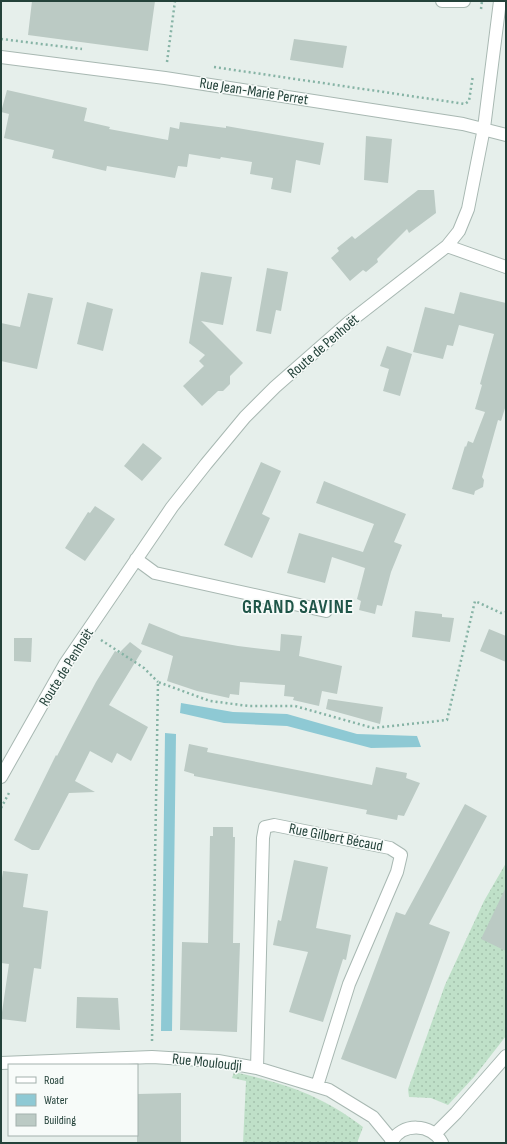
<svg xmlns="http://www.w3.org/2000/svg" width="507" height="1144" font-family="'Sofia Sans Condensed',sans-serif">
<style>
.grass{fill:url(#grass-dots)}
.water{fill:#8ec9d4}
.building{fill:#bbcac4}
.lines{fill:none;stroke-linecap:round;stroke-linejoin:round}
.street-casing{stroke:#a8b8b2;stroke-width:14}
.path{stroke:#86b3a5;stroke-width:2.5;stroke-dasharray:2 3;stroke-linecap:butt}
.street{stroke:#fff;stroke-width:12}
.labels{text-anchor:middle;stroke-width:3;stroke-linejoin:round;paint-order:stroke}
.street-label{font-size:15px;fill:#24423a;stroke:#f7fbf9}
.district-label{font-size:19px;font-weight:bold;letter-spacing:1px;fill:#1f5548;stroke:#f7fbf9}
</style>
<defs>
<pattern id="grass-dots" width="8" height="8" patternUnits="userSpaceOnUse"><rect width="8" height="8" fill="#bfe0c8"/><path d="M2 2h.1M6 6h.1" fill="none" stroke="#a4c1ad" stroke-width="1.8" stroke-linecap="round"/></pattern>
</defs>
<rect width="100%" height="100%" fill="#e6efeb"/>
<path class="grass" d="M506 863V1036L474 1077 448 1105 431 1098 409 1097 408 1089 445 985 484 901Z
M234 1072C284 1083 322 1095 363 1127L357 1143H243L246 1081 232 1078Z"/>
<path class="water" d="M181 703 233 712 287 714 357 734 417 736 421 747 371 748 287 726 224 723 180 713Z
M165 733 176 734 172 1031H161Z"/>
<path class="building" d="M32 1H155L148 51 28 35Z
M294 39 347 46 343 68 290 60Z
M7 90 87 108 84 121 110 127 109 129 168 140 170 127 179 129 180 122 226 128V126L324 143 320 165 296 160 291 193 271 189 273 178 250 174 252 162 221 157 220 159 189 154 187 167 178 166 175 178 107 166 106 171 52 158 54 150 4 138 9 114 1 112Z
M366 136 392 139 388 183 364 180Z
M418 190H434L436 213 409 233 407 229 377 259 378 262 366 272 363 270 350 281 331 258 339 251 337 248 352 236 355 239Z
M267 268 288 272 281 311 276 310 271 334 256 331Z
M201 272 232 277 223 325 201 321 243 363 230 376V384L223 391H218L202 406 183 386 204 366 199 361 205 355 189 343Z
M460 292 506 303V405L501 421 498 420 482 477 484 480 483 487 475 491 474 495 452 489 465 446 466 447 468 441 473 443 485 412 475 409 482 385 480 384 494 334 459 325 453 346 447 345 443 359 413 352 425 307 454 314Z
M28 293 53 298 37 369 1 361V323L20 327Z
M87 302 113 309 103 351 77 344Z
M387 346 412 354 400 396 383 391 389 369 380 366Z
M143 443 162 458 142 481 124 466Z
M261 462 281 471 262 514 270 518 252 558 224 545Z
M324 481 406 514 394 542 402 545 391 572 382 606 377 605 375 614 359 610 361 601 357 599 365 568 332 557 325 583 287 573 299 533 363 552 374 524 316 503Z
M95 506 115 519 85 561 65 548 88 512 90 513Z
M415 611 442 614V617L454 618 450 642 412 637Z
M149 623 181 636 238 646 280 651 281 634 302 636 299 656 342 666 337 694 322 691 319 706 293 700 294 697 284 696 285 685 240 682 239 695 230 694 229 698 197 691 167 681 173 656 141 644Z
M489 629 506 636V662L480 651Z
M14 638H32L31 662 14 661Z
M130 642 142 651 109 705 148 727 131 761 117 753 112 763 90 751 75 781 95 792 69 793 39 850H32L14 840 56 755 57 756 70 731 96 682 115 651 119 653Z
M328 699 383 707 380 724 326 709Z
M189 744 208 748 207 752 372 785 376 767 407 773 406 778 420 783 404 816 398 815 397 820 366 814 367 810 194 776V774L184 771Z
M465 804 487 816 429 924 450 932 396 1079 341 1059 396 912 405 915Z
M213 827H233V837H235L233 943H240L237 1032 180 1030 182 942 208 943 210 836H213Z
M294 860 328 867 316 928 351 935 346 960 343 959 323 1022 289 1012 308 952 273 945 278 920 281 921Z
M3 871 28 874 23 907 48 911 41 969 34 968 26 1022 1 1019 9 964 1 963V885Z
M506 887V951L481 939Z
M77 997 118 998 120 1030 76 1028Z
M181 1093V1143H137V1094Z"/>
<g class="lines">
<defs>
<path id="street" d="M442 1H464
M1 57 165 78 463 124 506 135
M447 246 506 267
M136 559 155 573 326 611
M1 777 65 664 172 507 206 464 245 417 275 387 348 323 447 246 459 231 468 209 484 128 500 1
M1 1063 152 1057 218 1061 257 1068 329 1090 373 1117 392 1140
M257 1068 263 838 265 827 274 825 390 848 401 855 397 872 349 984 317 1086
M435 1134 456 1113 506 1056
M391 1143C401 1122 432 1123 442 1143"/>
</defs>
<use href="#street" class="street-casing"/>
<path class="path" d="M481 9 482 1
M1 39 82 49
M167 62 175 1
M214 67 465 104 469 101 473 75
M101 640 144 668 158 682
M1 808 10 791
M152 1041 158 682 210 701 249 706H295L373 728 447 720 475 601 501 613 506 612"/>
<use href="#street" class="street"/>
</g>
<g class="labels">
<g class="street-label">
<text transform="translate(254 91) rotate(9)" y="5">Rue Jean-Marie Perret</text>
<text transform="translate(323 346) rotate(-41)" y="5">Route de Penhoët</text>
<text transform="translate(66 667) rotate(-58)" y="5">Route de Penhoët</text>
<text transform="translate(336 837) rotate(11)" y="5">Rue Gilbert Bécaud</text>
<text transform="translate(207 1062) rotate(6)" y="5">Rue Mouloudji</text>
</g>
<g class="district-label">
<text x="298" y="613">GRAND SAVINE</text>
</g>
</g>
<rect width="507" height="1144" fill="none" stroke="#24423a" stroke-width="4"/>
<rect x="8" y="1064" width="130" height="72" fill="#f7fbf9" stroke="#a3b1ad"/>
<rect x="16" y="1077" width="20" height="6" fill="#ffffff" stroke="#a3b1ad"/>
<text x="44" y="1084" font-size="12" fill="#24423a">Road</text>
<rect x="16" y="1094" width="20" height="12" fill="#8ec9d4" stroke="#a3b1ad"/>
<text x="44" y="1104" font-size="12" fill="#24423a">Water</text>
<rect x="16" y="1114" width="20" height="12" fill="#bbcac4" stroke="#a3b1ad"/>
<text x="44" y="1124" font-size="12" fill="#24423a">Building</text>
</svg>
